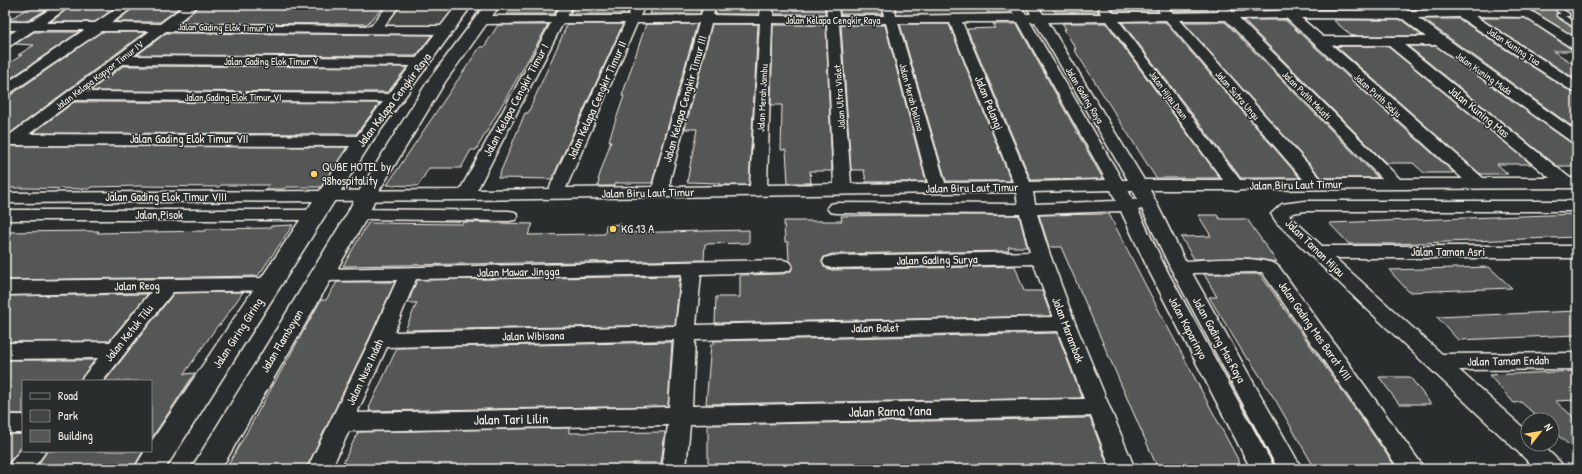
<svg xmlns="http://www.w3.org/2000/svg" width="1582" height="474" font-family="'Patrick Hand',sans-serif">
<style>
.built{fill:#373a3a}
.green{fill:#444645;stroke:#9c9c96}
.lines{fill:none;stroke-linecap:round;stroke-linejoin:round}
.stream{stroke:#9f9f9a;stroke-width:3.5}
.river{fill:#676866;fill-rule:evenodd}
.building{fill:#555756;stroke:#f4f1e8}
.service-casing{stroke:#f4f1e8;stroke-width:3}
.minor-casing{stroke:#f4f1e8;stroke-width:3}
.tertiary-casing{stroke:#f4f1e8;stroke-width:3}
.service{fill:#2a2d2e;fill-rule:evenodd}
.minor{fill:#2a2d2e;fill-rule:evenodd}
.tertiary{fill:#2a2d2e;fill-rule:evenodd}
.poi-dot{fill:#ffd166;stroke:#2a2d2e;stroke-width:1.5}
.labels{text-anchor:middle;stroke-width:3;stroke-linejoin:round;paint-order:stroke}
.far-street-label{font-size:10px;fill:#f4f1e8;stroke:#2a2d2e}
.street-label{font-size:12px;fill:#f4f1e8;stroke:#2a2d2e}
.poi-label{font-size:12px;fill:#f4f1e8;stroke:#2a2d2e;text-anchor:start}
.near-street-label{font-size:14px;fill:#f4f1e8;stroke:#2a2d2e}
</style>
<rect width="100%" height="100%" fill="#2a2d2e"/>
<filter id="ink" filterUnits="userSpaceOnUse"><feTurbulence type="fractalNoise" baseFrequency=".025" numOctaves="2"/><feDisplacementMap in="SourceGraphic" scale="8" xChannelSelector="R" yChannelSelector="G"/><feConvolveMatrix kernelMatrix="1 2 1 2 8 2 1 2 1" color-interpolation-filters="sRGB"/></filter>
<g filter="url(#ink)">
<path class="built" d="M1513 5H1577V45Z"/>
<path class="green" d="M397 5H461L446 26H380Z
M894 5H1009L1014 14 896 15Z"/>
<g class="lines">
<path class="stream" d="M473 21 483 5"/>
<path class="river" d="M1519 5H1543L1577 26V41L1569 40 1522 9Z"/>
</g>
<path class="building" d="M34 5H54L29 20H8Z
M72 5H119L95 22H51Z
M137 5H183L160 22H116Z
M200 5H385L367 24 180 23Z
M512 5H559L554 14H506Z
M574 5H631L627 14H570Z
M653 5H702L700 14H650Z
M717 5H759V14H715Z
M774 5H825V14H774Z
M840 5H881L882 14H840Z
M984 5H1000L1001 8H1007L1010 13H988Z
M1050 5H1275L1279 8 1233 10 1223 6 1219 7 1217 11H1174L1168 6 1162 5 1159 6 1157 12H1115L1109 6 1103 5 1100 6 1098 9 1099 12H1055Z
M1315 5H1503L1508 8 1491 6 1408 9 1404 8 1398 10 1320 9Z
M1480 18H1525L1571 49 1576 51H1553L1577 66V80Z
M1423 19H1459L1571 92 1577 93V130Z
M1243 20H1285L1454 173H1424L1413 163H1386Z
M1333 20H1402L1422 36H1352Z
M1122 22H1165L1300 178H1241Z
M1183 22H1225L1378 178H1322Z
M1062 23H1106L1220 178H1156L1074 49H1076L1064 29H1066Z
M565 24H623L552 179 498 178 525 113H528L567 25Z
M646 24H697L652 183H615V186H598L599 180H598L611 141H609L611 134 624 96H622Z
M712 24H758L749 185H719V183L687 182 697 129H685Z
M900 24H949L1011 181H946Z
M993 24H1017L1103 179 1031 180 967 29 996 28Z
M498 25H548L476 150H471L461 168H429L418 186 387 185 480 47H484Z
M773 25H826L832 171H810L811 183H788L786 150H781L782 105H771Z
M841 25H885L926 182H866L864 170H851Z
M34 32H79L5 82V66L22 55H18L34 45 15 44Z
M101 32H145L5 137V99Z
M166 33 432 35 416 56 137 55Z
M1336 46H1387L1531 164H1497L1508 174H1482L1479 173Z
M1408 46H1436L1571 143 1577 145V166H1557Z
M123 66 407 67 388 92 90 91Z
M74 102 380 103 356 134 33 133Z
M5 142 12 146 347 147 321 187H286L284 189H266L269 185H221L219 187 139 186 91 187 89 189 25 188H5Z
M1109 214 1146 286 1243 469H1158L1061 247H1049L1039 215Z
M1577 214V237L1393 244H1349L1329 223Z
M909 215H1019L1027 247H1008L1009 251 832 254 824 257 822 261 824 267 832 270 1015 266 1024 291H1042L1051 316 715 323 716 297H740V275L783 274 791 271 793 265 789 260 788 242H785L784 221H842L841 216Z
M1198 215H1217L1220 219H1247L1277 262 1249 258 1194 259 1181 237 1211 236Z
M464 222 533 224 528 235 605 234 606 225 621 224 620 233 749 230V243L705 244 704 260 343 266 368 223 463 224Z
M293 225 258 276 5 280V232L99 231 97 233 205 231 207 229 270 228 271 226Z
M1489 267 1512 288 1409 292 1389 270Z
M1204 274H1260L1397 469H1317L1314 467 1276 401 1249 359H1247L1209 297H1217Z
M680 276 675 325 405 330 417 303H408L417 280Z
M337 282H395L369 339 306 469H226L321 300H326Z
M243 292 220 325H218L184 374 195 373 151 439V381H105L174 293Z
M148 294 109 341 5 342V296Z
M1577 311V335L1458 340 1437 317Z
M1057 333 1082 398 706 404 711 344H714V341Z
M672 342 668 406 369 411 370 408H369L397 348Z
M5 360H95L79 381H23V414H5Z
M1577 371V400L1555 401 1577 420V452L1552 430V420H1541L1521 402 1514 403 1489 375Z
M1379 377H1410L1431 404H1399Z
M1090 418 1109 469H708V425Z
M569 428V433L665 432 661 463H633L632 469H343L346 463H343L358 432Z
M5 434H23V446L10 461 6 469Z
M47 451H143L133 469H35Z"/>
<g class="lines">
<defs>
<path id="service" d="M1549 5H1556L1569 14V16H1565L1574 22H1577V26L1571 25 1557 16V14H1561Z"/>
<path id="minor" d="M57 5H71L46 23H95L122 5H136L111 23 160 24 185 5H199L176 24 371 26 388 5H400L384 26H448L452 27 454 30 452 33 448 34 166 31 133 56 422 58 427 59 429 62 427 65 422 66 122 64 86 92 395 94 400 95 402 98 400 101 395 102 74 100 29 134 363 136 368 138 371 141 368 144 363 146 12 145 7 143 5 139 7 137 150 31H101L10 93 5 94V84L84 30H34L10 46 5 47V37L17 30H5V22H29Z
M561 5H573L567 16H628L633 5H645L640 16 701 15 704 5H716L713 15 760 16 761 5H773V16H827L826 5H838L839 16H884L882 5H894L896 16 1014 14 1010 8 1014 5H1020L1026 14H1031L1028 9 1030 6H1038L1043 14H1101L1099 10 1101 7C1108 6 1110 8 1114 13H1160L1158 10 1160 7C1166 6 1169 8 1173 13L1219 12 1218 11 1220 8C1225 7 1228 8 1232 12L1279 11 1281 7 1285 6 1293 10 1398 11 1403 9 1408 11 1491 8 1514 10 1513 8 1515 5H1521L1577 39V49L1572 48 1525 17 1475 16 1577 82V92L1572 91 1459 17 1418 18 1577 132V144L1572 142 1436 45H1404L1570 178H1577V188L1242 190 1236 191 1230 190H1150L1185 261C1205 260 1265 254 1279 267L1420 462 1424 469H1399L1262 272 1192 273 1302 469H1278L1170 267 1142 209 1138 210 1165 267 1275 469H1251L1147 267 1121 211 1037 214 1049 252 1075 323 1135 469H1111L1091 416 690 424 686 469H662L668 425 349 431 331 469H307L370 340 397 280 322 281 315 279 313 275 315 271 322 269 783 260 790 262 792 266 790 270 783 272 701 274 696 325 1053 317 1034 264 832 268 825 266 823 262 825 258 832 256 1030 252 1020 214 836 213 830 212 827 208 830 204 836 203 1018 204 1016 192 466 200 5 203V193L460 190 551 23 483 24 479 23 477 20 479 17 483 16H555ZM1286 18 1463 179H1400L1239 19ZM1301 18 1403 19 1426 37H1323ZM1166 20 1303 179 1240 180 1119 21ZM1180 20H1226L1382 179H1321ZM1107 21 1223 180H1144L1048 22ZM962 22H1018L1106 180 1030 182ZM1030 22H1035L1128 180H1122ZM563 23H625L549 189 477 190ZM637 23H699L654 180 653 187 566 188ZM711 23H760L750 186 670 187V180ZM772 23 827 24 834 184 767 185ZM886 23 928 183 851 184 839 24ZM898 23H950L1013 182 945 183ZM1332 45H1388L1550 178H1483ZM1111 190 1116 201 1035 204 1033 192ZM1128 190H1133L1138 200H1133ZM682 274 676 326 394 332 416 279ZM1058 331 1084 399 692 406 695 340ZM674 340 669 407 357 413 387 347Z
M1305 201H1577V211H1305L1293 213 1289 215 1322 246H1577V258H1335L1442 354 1577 353V369L1459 370 1528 432V444H1541L1560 462 1564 469H1536L1310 255 1277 223 1271 214 1282 204Z
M358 209 509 211 515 212 518 216 515 220 509 221 358 219 352 218 349 214 352 210Z
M5 210H313L319 211 322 215 319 219 313 220H5Z
M270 278 277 279 280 284 277 289 270 290 173 292 103 381H80L98 358 5 359V343L110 342 151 292 5 295V281Z
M5 415H23V433H5Z
M23 447V451H46L33 469H7L11 462Z"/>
<path id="tertiary" d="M457 5H472L371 143 165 469H134L145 451H151V442L356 137Z
M485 5H500L445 82 376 196 369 214 221 469H191L347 214 356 196 428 81Z"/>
</defs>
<use href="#service" class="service-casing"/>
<use href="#minor" class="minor-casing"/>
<use href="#tertiary" class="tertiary-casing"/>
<use href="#service" class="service"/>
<use href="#minor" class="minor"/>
<use href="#tertiary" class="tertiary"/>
</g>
</g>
<g class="poi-dot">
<circle cx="314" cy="174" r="4"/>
<circle cx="613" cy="229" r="4"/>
</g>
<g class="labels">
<g class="far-street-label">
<text x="833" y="24">Jalan Kelapa Cengkir Raya</text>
<text transform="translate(226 27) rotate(1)" y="4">Jalan Gading Elok Timur IV</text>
<text transform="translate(1514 46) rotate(33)" y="4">Jalan Kuning Tua</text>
<text x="271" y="65">Jalan Gading Elok Timur V</text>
<text transform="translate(1484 73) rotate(35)" y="4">Jalan Kuning Muda</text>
<text transform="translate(99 75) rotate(-37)" y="4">Jalan Kelapa Kopyor Timur IV</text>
<text transform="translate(1085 95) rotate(59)" y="4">Jalan Gading Raya</text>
<text transform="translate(1169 95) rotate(53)" y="4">Jalan Hijau Daun</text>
<text transform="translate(1238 95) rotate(49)" y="4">Jalan Sutra Ungu</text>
<text transform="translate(1307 95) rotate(45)" y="4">Jalan Putih Melati</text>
<text transform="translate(1378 95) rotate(42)" y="4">Jalan Putih Salju</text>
<text x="233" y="101">Jalan Gading Elok Timur VI</text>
<text transform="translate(839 97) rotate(-94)" y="4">Jalan Ultra Violet</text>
<text transform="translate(912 97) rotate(75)" y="4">Jalan Merah Delima</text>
<text transform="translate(762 98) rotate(-87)" y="4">Jalan Merah Jambu</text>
</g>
<g class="street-label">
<text transform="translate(685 99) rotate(-74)" y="4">Jalan Kelapa Cengkir Timur III</text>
<text transform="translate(394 100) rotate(-53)" y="4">Jalan Kelapa Cengkir Raya</text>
<text transform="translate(516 100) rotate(-62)" y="4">Jalan Kelapa Cengkir Timur I</text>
<text transform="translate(597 100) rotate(-66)" y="4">Jalan Kelapa Cengkir Timur II</text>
<text transform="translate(989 103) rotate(68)" y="4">Jalan Pelangi</text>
<text transform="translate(1479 112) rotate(39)" y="4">Jalan Kuning Mas</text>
<text x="189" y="143">Jalan Gading Elok Timur VII</text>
<text transform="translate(1296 185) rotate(-1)" y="4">Jalan Biru Laut Timur</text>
<text transform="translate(972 188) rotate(-1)" y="4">Jalan Biru Laut Timur</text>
<text transform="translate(648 193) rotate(-1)" y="4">Jalan Biru Laut Timur</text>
<text x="166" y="201">Jalan Gading Elok Timur VIII</text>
<text x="159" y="219">Jalan Pisok</text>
<text transform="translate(1315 248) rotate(44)" y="4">Jalan Taman Hijau</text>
<text x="1448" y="256">Jalan Taman Asri</text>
<text transform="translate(937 260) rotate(-1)" y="4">Jalan Gading Surya</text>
<text transform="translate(518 272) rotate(-1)" y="4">Jalan Mawar Jingga</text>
<text transform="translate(137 286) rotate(-1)" y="4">Jalan Reog</text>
<text transform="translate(875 328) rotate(-1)" y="4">Jalan Balet</text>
<text transform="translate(1188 328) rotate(62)" y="4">Jalan Kaparinyo</text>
<text transform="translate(1068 330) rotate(69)" y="4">Jalan Marambak</text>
<text transform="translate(1315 331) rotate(55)" y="4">Jalan Gading Mas Barat VIII</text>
<text transform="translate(129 333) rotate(-51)" y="4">Jalan Ketuk Tilu</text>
<text transform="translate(238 333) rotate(-57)" y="4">Jalan Giring Giring</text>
<text transform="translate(533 336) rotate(-1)" y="4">Jalan Wibisana</text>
<text transform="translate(1219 340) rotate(61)" y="4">Jalan Gading Mas Raya</text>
<text transform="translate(282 341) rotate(-59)" y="4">Jalan Flamboyan</text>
<text transform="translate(1508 361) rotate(-1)" y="4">Jalan Taman Endah</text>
<text transform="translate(365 372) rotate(-65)" y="4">Jalan Nusa Indah</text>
</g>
<g class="poi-label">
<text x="322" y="171">QUBE HOTEL by<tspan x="322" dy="14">98hospitality</tspan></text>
<text x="621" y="233">KG 13 A</text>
</g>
<g class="near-street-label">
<text transform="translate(890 411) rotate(-1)" y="5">Jalan Rama Yana</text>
<text transform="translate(511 419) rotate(-1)" y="5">Jalan Tari Lilin</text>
</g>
</g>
<rect width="1582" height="474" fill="none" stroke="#2a2d2e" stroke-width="20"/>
<rect x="10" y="10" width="1562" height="454" fill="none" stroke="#f4f1e8" stroke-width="1.5" filter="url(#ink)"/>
<rect x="22" y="380" width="130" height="72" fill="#2a2d2e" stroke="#7b7b78"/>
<rect x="30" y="393" width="20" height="6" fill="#2a2d2e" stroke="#7b7b78"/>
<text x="58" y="400" font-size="12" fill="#f4f1e8">Road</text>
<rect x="30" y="410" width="20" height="12" fill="#444645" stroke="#7b7b78"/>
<text x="58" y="420" font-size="12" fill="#f4f1e8">Park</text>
<rect x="30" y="430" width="20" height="12" fill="#555756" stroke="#7b7b78"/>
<text x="58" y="440" font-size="12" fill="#f4f1e8">Building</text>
<g transform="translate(1540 432) rotate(59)"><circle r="19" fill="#2a2d2e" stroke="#7b7b78"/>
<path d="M0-3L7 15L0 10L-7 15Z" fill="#ffd166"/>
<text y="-6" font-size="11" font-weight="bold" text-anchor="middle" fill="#f4f1e8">N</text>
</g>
</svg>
